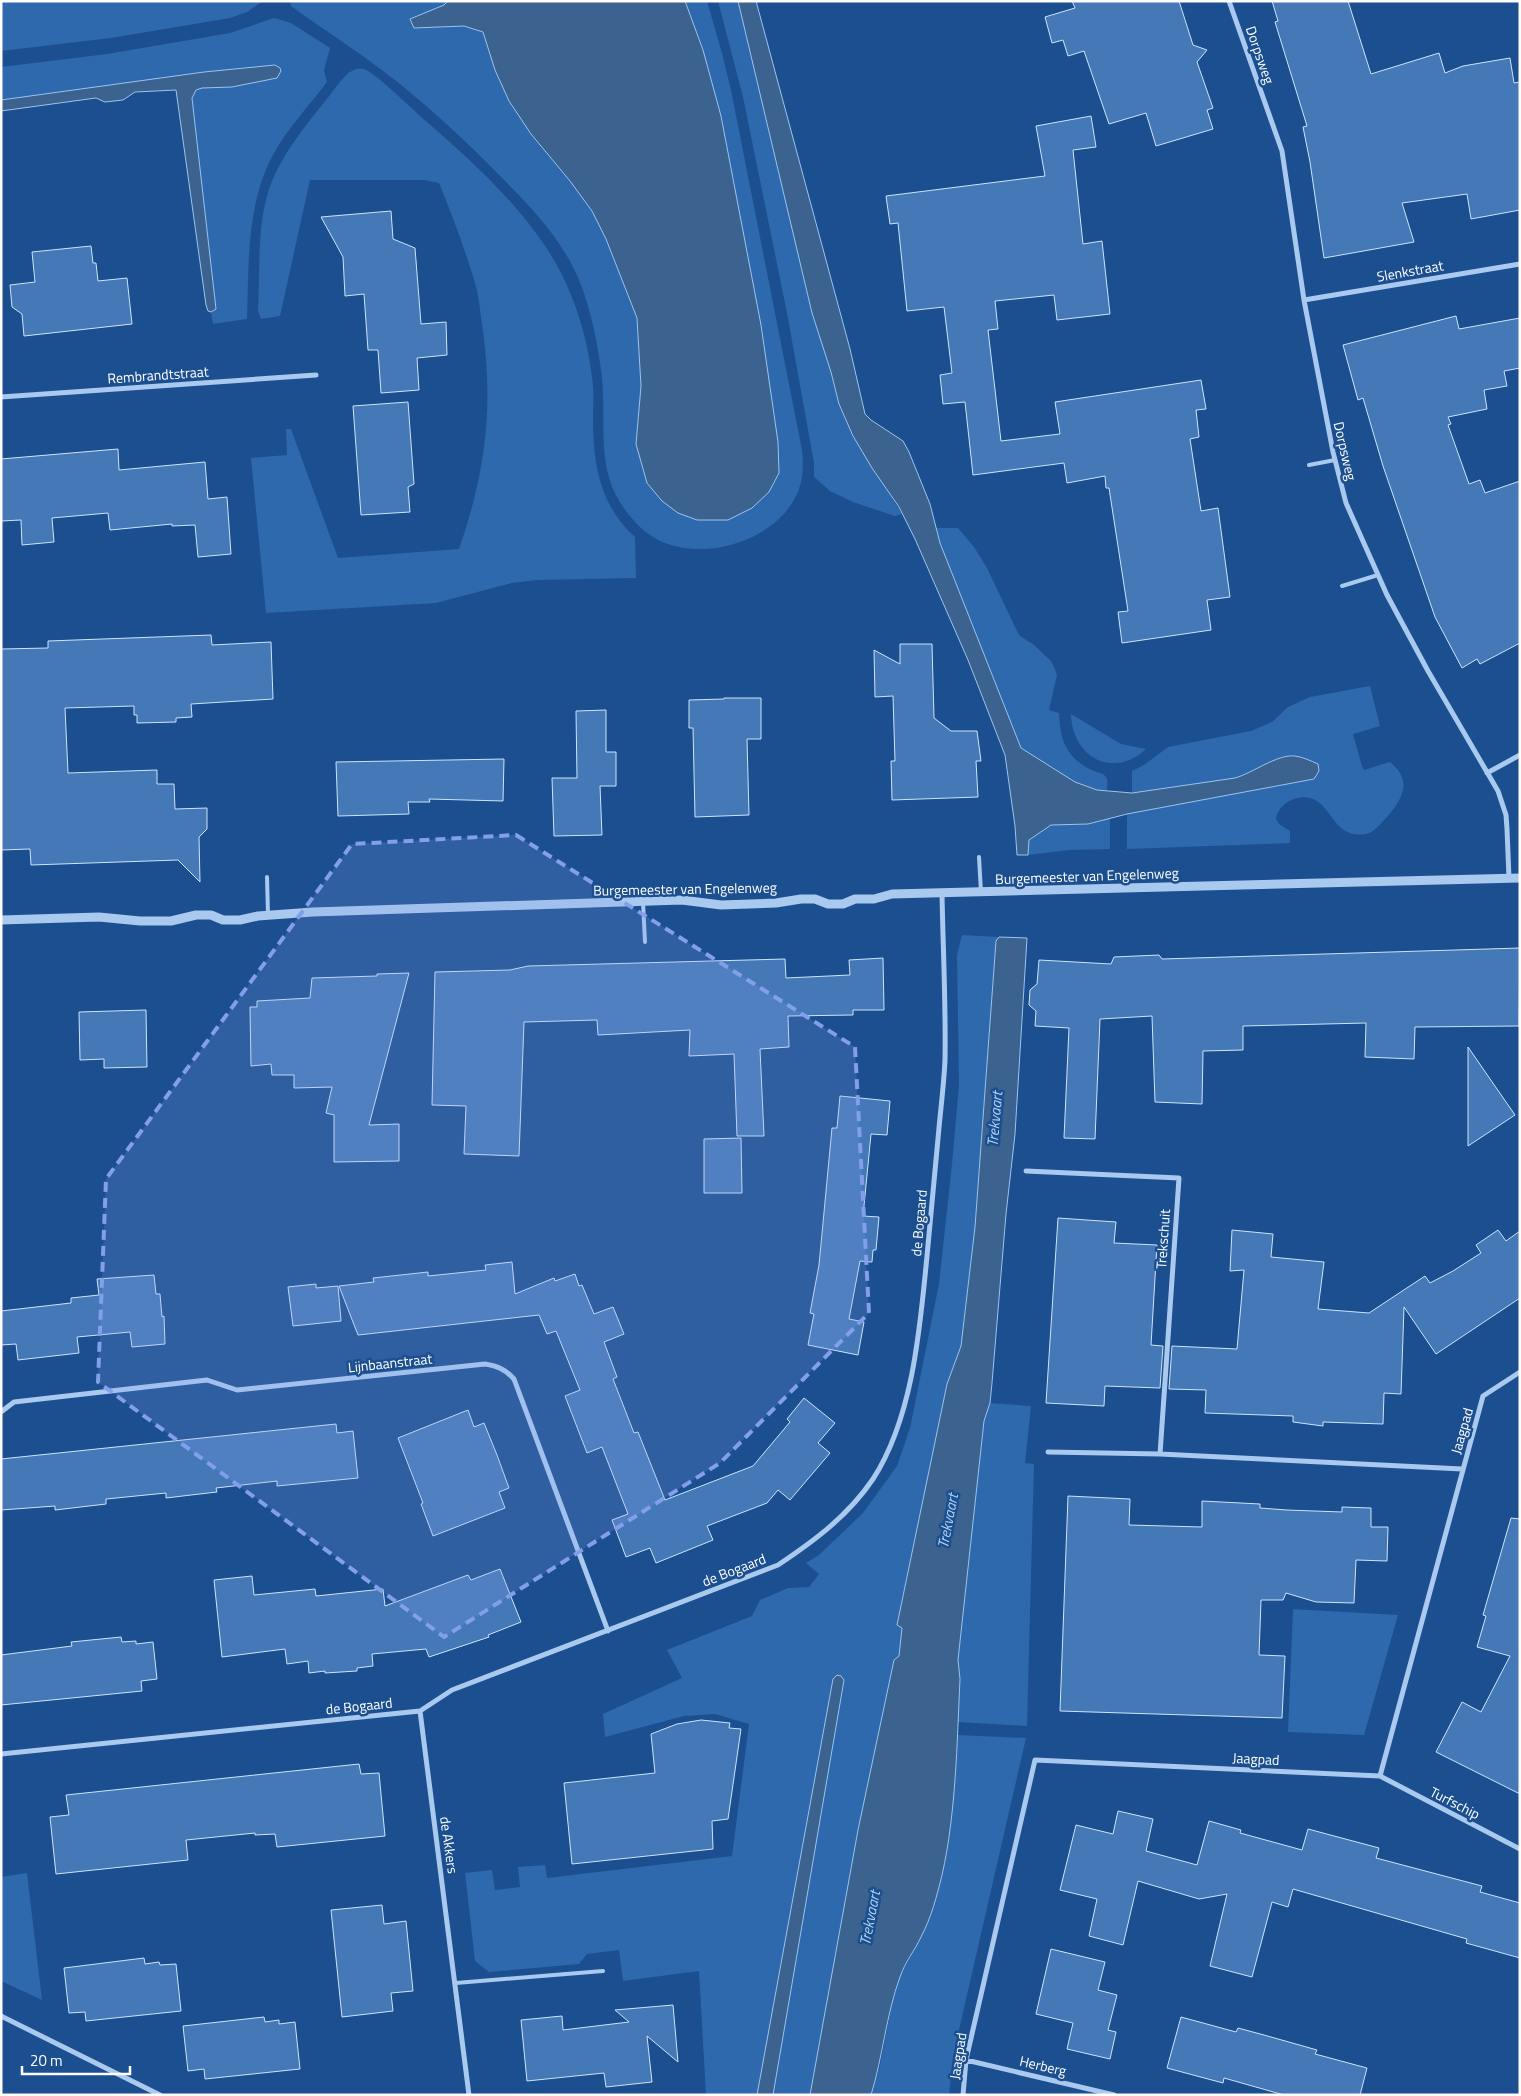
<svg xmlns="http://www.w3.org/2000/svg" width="1521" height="2096" font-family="'Titillium Web',sans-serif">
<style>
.green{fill:#2e69ad}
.water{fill:#3c6290;stroke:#9cc4f0}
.building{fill:#4478b7;stroke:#cfe3fa}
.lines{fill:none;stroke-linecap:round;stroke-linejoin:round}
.service{stroke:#a9c9ee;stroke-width:4}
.minor{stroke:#a9c9ee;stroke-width:5}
.tertiary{stroke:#a9c9ee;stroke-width:9}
.marked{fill:#839eea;fill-opacity:0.2;stroke:#839eea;stroke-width:4;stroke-dasharray:10 6;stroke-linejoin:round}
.labels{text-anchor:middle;stroke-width:5;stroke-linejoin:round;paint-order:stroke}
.street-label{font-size:14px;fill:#fff;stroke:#1b4f8f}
.water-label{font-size:15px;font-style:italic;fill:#b5d3f5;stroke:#1b4f8f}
</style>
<rect width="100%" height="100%" fill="#1b4f8f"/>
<path class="green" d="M1 1H263L247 12 230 18 111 38 1 51Z
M290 1H448L444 5 411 19 414 28 464 26 483 32 495 70 509 101 531 134 570 181 592 211 606 239 637 318 641 386 636 444 697 520 711 519 778 442 703 50 685 1H707L722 53 731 90 802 450C804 466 803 484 795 498 769 548 681 568 640 527 592 480 607 436 602 377 598 346 592 314 581 285 566 245 535 211 505 181 472 147 437 114 400 84 365 56 327 32 291 6Z
M718 1H738L812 313 831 372 839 404 853 436 902 514 895 516 853 502 830 491 814 477V463L787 313 743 97Z
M274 18 291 23 330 48 324 70 327 82C310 105 286 130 273 155 246 205 249 264 247 319L213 324 211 312 216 309 192 98 196 90 202 88 232 87 277 78 280 68 275 65 204 72 1 100V67L107 54 230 33Z
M356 69C358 69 361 68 364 69 376 73 415 112 427 122 481 169 545 227 571 295 583 324 590 355 593 386 594 396 593 406 593 416 593 462 599 505 635 537L636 578 537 580 512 583 436 603 266 613 251 458 287 455 286 429H291L338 558 459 549C486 471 494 406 482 324 480 311 479 296 475 283 465 249 452 215 439 183L424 180H310L280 316 261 319 258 311C260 275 257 231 267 196 279 153 313 118 339 83L348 73Z
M936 528H958L974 547 987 568 1019 635 1034 645 1051 661 1055 669 1057 675 1049 710 1059 713C1060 741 1067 759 1094 771 1098 773 1105 773 1107 779 1108 782 1107 787 1107 791L1097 790 1075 782 1021 748 940 543Z
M1370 686 1380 726 1353 734 1362 766 1364 770 1390 762C1413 781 1403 798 1387 817 1381 823 1375 832 1366 834 1335 839 1333 809 1315 800 1300 792 1278 803 1276 819L1279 824 1290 831V843L1127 849V814L1314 779 1318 764C1311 761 1303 757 1295 756 1277 754 1253 773 1235 778L1132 793V771L1144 765 1168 747 1251 731 1272 722 1288 707 1310 697Z
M1071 714 1121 744 1146 749C1113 780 1072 757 1071 714Z
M1110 818V849L1069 850 1028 855 1029 840 1051 825 1088 824Z
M962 935 999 937 996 941 975 1227 961 1346 947 1384 897 1625 902 1628 899 1656 894 1660 858 1830 810 2095H773L844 1680 841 1676 833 1679 757 2095H706L699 1971 623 1981 619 1950 587 1954 579 1964 489 1972 475 1961 465 1873 492 1870 495 1890 520 1887 518 1867 545 1865 547 1878 732 1856 749 1724 715 1714 684 1716 605 1737 603 1714 682 1678 667 1650 752 1616 760 1600 788 1588 809 1587 819 1574 806 1563 819 1555 863 1513 897 1466 910 1428 939 1284 952 1164 959 1085 957 955Z
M990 1403 1031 1406 1025 1463 1034 1464 1027 1726 958 1722 960 1679 958 1660 984 1421Z
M1293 1609 1398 1615 1364 1735 1288 1732Z
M957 1735 1026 1738 953 2056 949 2095H871L880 2065 892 2004 900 1976 921 1937 950 1824Z
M27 1873 42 2000 1 1981V1877Z"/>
<path class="water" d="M448 1H685L703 50 721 116 761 325 778 442 779 473 769 492 752 508 728 520H697L678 513 662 501 647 483 636 444 641 386 637 318 606 239 592 211 570 181 531 134 509 101 495 70 483 32 464 26 414 28 410 19 444 5Z
M738 1H756L850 349 865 414 871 420 903 441 909 452 930 504 940 543 1021 748 1075 782 1097 790 1132 793 1235 778C1253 773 1277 754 1295 756 1303 757 1311 761 1318 764L1319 771 1314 779 1127 814 1088 824 1051 825 1029 840 1028 855H1017L1015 826 1005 755 968 660 915 539 899 507 872 468 853 436 839 404 831 372 812 313Z
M275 65 280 68 281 71 277 78 232 87 202 88 196 90 192 98 216 309 211 312 208 311 206 305 176 90 135 92 123 100 105 102 96 98 1 111V100L204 72Z
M999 937 1027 938 1015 1134 1006 1214 992 1383 990 1403 984 1421 958 1660 960 1679C957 1742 956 1814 942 1875 937 1896 931 1918 921 1937 915 1950 905 1962 900 1977 886 2015 883 2056 871 2095H810L858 1830 894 1660 899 1656 902 1628 897 1625 947 1384 961 1346 975 1227 996 941Z
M837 1675 841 1676 844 1680 773 2095H757L833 1679Z"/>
<path class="building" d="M1072 1H1179L1193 45 1207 50 1197 62 1213 108 1207 110 1213 129 1156 146 1146 113 1109 124 1084 51 1068 56 1063 40 1052 43 1045 17 1075 8Z
M1272 1H1348L1371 74 1439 53 1445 73 1463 66 1510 58 1514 83 1520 82V210L1471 219 1467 194 1402 203 1414 242 1324 258 1310 162 1303 127 1307 126 1275 22 1278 21Z
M1091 116 1096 147 1073 150 1083 244 1102 241 1110 314 1057 320 1054 295 995 301 998 329 988 330 1001 441 1060 434 1055 402 1201 380 1206 409 1196 410 1199 437 1190 439 1201 511 1218 508 1230 597 1207 600 1211 630 1122 643 1118 612 1128 611 1109 488H1106L1105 476 1067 483 1064 463 973 475 965 402 943 404 940 375 952 373 944 307 907 311 898 223 890 224 886 196 1045 176 1036 126Z
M391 211 393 239 415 248 421 324 446 322 447 355 417 358 419 390 381 393 378 350H368L364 294 345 296 343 257 321 217Z
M91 246 93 263H96L98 281 127 278 132 324 24 336 22 314 12 307 10 285 35 282 32 252Z
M1456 316 1459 329 1520 318V368L1504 371 1507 386 1484 390 1487 409 1448 417 1451 424 1448 425 1469 484 1480 480 1485 493 1520 481V643L1480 664 1477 659 1462 668 1435 617 1383 466 1363 398 1358 400 1343 345Z
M408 402 414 484 408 487 410 512 361 515 353 406Z
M118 449 119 470 205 462 208 499 227 497 231 554 198 557 195 525 172 526V524L110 530 108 513 52 518 54 542 22 545 21 520 1 521V459Z
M211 635 212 645 271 642 273 699 191 704 192 717 176 718V722L137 723V715H134V706L65 708 68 773 157 770V784H174L175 809 207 808V829L199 837 200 882 178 860 31 865 30 849 1 850V649L48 648V641Z
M900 644H932L934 718 951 731H977L981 761H976L978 797 892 800 891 761H895L893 696 875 697 874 650 900 664Z
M724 698H761V739H747L749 815 695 817 693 728H689V700L724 699Z
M606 710V752H616V786H600L602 835 554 836 552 778H577L576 711Z
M504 759 503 801 429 799 430 802H408L409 814 338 816 336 762Z
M1520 948 1519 1026 1415 1027 1414 1059 1365 1057 1366 1023 1243 1026V1050L1203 1051 1202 1104 1155 1102 1152 1016 1100 1019 1095 1139 1064 1138 1069 1028 1035 1026 1036 1011 1029 1005 1030 990 1037 984 1039 960 1111 964 1114 957 1159 955 1162 959Z
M883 958 884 1010H853V1015L788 1016 789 1047 760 1049 764 1136H737L734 1054 689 1056 690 1030 598 1035 597 1020 524 1022 519 1156 464 1154 466 1106 432 1105 435 972 510 970 528 966 785 959 786 978 850 975 849 960Z
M409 973 369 1125 399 1124V1161L334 1162V1115L326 1113 332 1087 294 1088V1075H272L271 1064 251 1066 250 1007H257V1001L310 998 312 978 377 976V974Z
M146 1010 147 1067 104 1068V1059L80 1060 79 1012Z
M1468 1047 1515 1115 1468 1146Z
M840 1096 890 1101 887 1135 871 1134 863 1216 879 1217 876 1250H873L872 1262 860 1261 849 1319 864 1322 858 1355 808 1345 814 1314 810 1313 819 1265 832 1128H837Z
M741 1138 742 1193H704V1139Z
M1058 1218 1116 1222 1114 1243 1157 1245 1151 1345 1163 1346 1160 1388 1105 1386 1104 1406 1046 1403Z
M1232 1230 1273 1234 1271 1257 1324 1262 1318 1309 1369 1313 1425 1276 1430 1283 1453 1271 1481 1253 1476 1245 1498 1230 1506 1241 1520 1231V1298L1436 1354 1404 1307 1401 1394 1384 1393 1383 1424 1323 1422V1426L1293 1422V1416L1205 1413 1206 1390 1169 1389 1172 1346 1237 1349 1244 1270 1230 1271Z
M512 1262 515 1294 554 1278 555 1281 575 1274 579 1286 582 1285 594 1314 613 1307 624 1334 604 1342 617 1377 613 1379 634 1433 638 1432 665 1500 753 1466 790 1422 787 1419 804 1398 835 1423 818 1443 830 1453 790 1500 778 1490 767 1503 707 1526 713 1540 656 1563 650 1548 626 1557 612 1520 628 1514 602 1447 587 1453 565 1396 580 1390 556 1331 547 1334 539 1315 358 1335 339 1286 374 1282 373 1278 428 1272V1276L486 1270 485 1265Z
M154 1275 156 1294H160L162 1317 164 1316 165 1344 132 1347 130 1332 77 1337 79 1353 18 1360 16 1344 1 1345V1311L71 1303V1298L99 1295 97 1279Z
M316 1284V1288L338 1286 341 1321 293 1326 288 1287Z
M468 1410 474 1427 484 1423 497 1455 509 1488 499 1492 505 1508 433 1536 421 1504 423 1503 398 1438Z
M336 1424 337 1433 353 1431 358 1478 277 1486V1481L216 1488 217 1492 191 1495 166 1498V1493L106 1499V1504L55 1510V1506L1 1510V1459Z
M1068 1496 1130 1499 1129 1525 1202 1527V1501L1260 1504V1508L1287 1510 1342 1512V1507L1371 1508V1527H1388L1387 1561 1356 1560 1354 1603 1316 1602 1286 1593 1283 1600H1261L1259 1655 1285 1656 1282 1718 1060 1711Z
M1511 1518 1520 1519V1794L1436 1752 1462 1702 1481 1712 1510 1656 1477 1647 1486 1616 1483 1615Z
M500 1569 521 1622 488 1635 489 1637 429 1657 426 1649 372 1654 373 1666 357 1668V1671L325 1673V1671L309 1673 308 1661 287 1664 285 1649 222 1657 214 1580 252 1576 254 1595 315 1589 316 1596 383 1589 385 1606 468 1575 471 1580Z
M121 1637 122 1642 136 1641V1644L153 1642 157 1679 141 1681 142 1691 1 1705V1655L72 1646 71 1642Z
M701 1720 730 1723 729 1728 741 1729 728 1819 712 1821 713 1849 572 1864 564 1783 655 1773 651 1734 677 1724Z
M359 1764 361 1774 379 1773 385 1836 277 1847 275 1834 255 1835V1833L186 1840 188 1860 56 1874 50 1817 69 1815 66 1795Z
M1118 1811 1153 1819 1146 1851 1197 1865 1209 1821 1241 1830 1240 1833 1302 1850 1308 1829 1379 1848 1376 1858 1482 1886 1480 1892 1520 1903V1958L1466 1943 1467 1939 1293 1889 1288 1907 1272 1902 1252 1977 1210 1966 1227 1894 1199 1899 1138 1881 1123 1945 1089 1936 1097 1899 1060 1890 1076 1825 1113 1834Z
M382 1905 384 1924 406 1921 413 1991 391 1993 393 2011 342 2017 331 1910Z
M1051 1949 1105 1962 1098 1990 1117 1995 1108 2030 1116 2032 1110 2059 1067 2049 1073 2023 1036 2014Z
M144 1958 145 1964 159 1962 160 1965 176 1964 181 2011 86 2021 85 2012 69 2013 64 1968Z
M673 2005 678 2062 647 2036 652 2082 606 2087 604 2073 527 2081 521 2020 562 2016 563 2030 629 2022 615 2010Z
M264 2017 265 2022 279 2020V2024L295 2022 300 2069 205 2079 204 2069 188 2071 183 2026Z
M1181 2017 1236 2032 1238 2028 1264 2035 1317 2050 1315 2054 1367 2068 1360 2095H1284L1224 2078 1223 2083 1167 2068Z"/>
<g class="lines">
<path class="service" d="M1309 465 1335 460
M1342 586 1378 575
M979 857 981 892
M267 877 268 915
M643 902 645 942
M456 1983 603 1971"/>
<path class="minor" d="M1229 1 1282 151 1304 300 1333 452 1346 503 1387 595 1428 671 1498 791 1506 815 1507 829 1509 878
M1304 300 1520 264
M1 397 316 375
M1487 773 1520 755
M1026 1171 1179 1178 1160 1454
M1 1412 14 1402 207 1380 237 1390 485 1364C497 1366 505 1369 514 1379L608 1631
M1048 1452 1160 1454 1462 1469
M420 1711 469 2095
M1 1754 420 1711 452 1690 778 1565C814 1541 848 1516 873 1479 913 1417 920 1328 927 1256 931 1214 935 1171 939 1128 941 1106 944 1083 945 1060 946 1005 943 949 942 894
M1380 1776 1520 1849
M1 2016 160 2095
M966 2060 1114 2095
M963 2095 966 2060 1035 1760 1380 1776 1483 1396 1520 1372"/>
<path class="tertiary" d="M1 920 99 917 140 921H171L196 915H211L223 920H240L258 916 313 912 682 900 721 905 776 903 801 899H815L828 904H843L855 899H874L892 894 1520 878"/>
</g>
<path class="marked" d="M516 835 855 1047 869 1313 720 1463 444 1637 98 1382 106 1179 352 844Z"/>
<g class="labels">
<g class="street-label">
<text transform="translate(1260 55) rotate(71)" y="5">Dorpsweg</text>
<text transform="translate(1410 271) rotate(-10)" y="5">Slenkstraat</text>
<text transform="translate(158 375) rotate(-4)" y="5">Rembrandtstraat</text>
<text transform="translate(1345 451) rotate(77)" y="5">Dorpsweg</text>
<text transform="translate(1087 876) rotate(-2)" y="5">Burgemeester van Engelenweg</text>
<text transform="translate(685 889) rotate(-1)" y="5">Burgemeester van Engelenweg</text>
<text transform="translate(919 1223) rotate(-85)" y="5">de Bogaard</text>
<text transform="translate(1163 1239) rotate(-86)" y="5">Trekschuit</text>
<text transform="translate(390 1363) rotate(-6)" y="5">Lijnbaanstraat</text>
<text transform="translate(1462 1431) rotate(-74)" y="5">Jaagpad</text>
<text transform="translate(734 1570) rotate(-21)" y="5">de Bogaard</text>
<text transform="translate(359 1706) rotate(-6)" y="5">de Bogaard</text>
<text transform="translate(1256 1759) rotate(3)" y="5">Jaagpad</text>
<text transform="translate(1455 1803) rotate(27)" y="5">Turfschip</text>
<text transform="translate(449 1845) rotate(82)" y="5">de Akkers</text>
<text transform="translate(958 2056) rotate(-81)" y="5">Jaagpad</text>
<text transform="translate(1043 2066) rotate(13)" y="5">Herberg</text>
</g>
<g class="water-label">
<text transform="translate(995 1119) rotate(-85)" y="5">Trekvaart</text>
<text transform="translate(948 1521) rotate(-79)" y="5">Trekvaart</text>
<text transform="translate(870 1918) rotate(-79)" y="5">Trekvaart</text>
</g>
</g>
<rect width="1521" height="2096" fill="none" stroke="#ffffff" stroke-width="5"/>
<path d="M22 2066v8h108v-8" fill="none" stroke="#ffffff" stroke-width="2.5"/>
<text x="30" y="2066" font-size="15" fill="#ffffff" stroke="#1b4f8f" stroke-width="4" paint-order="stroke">20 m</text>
</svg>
